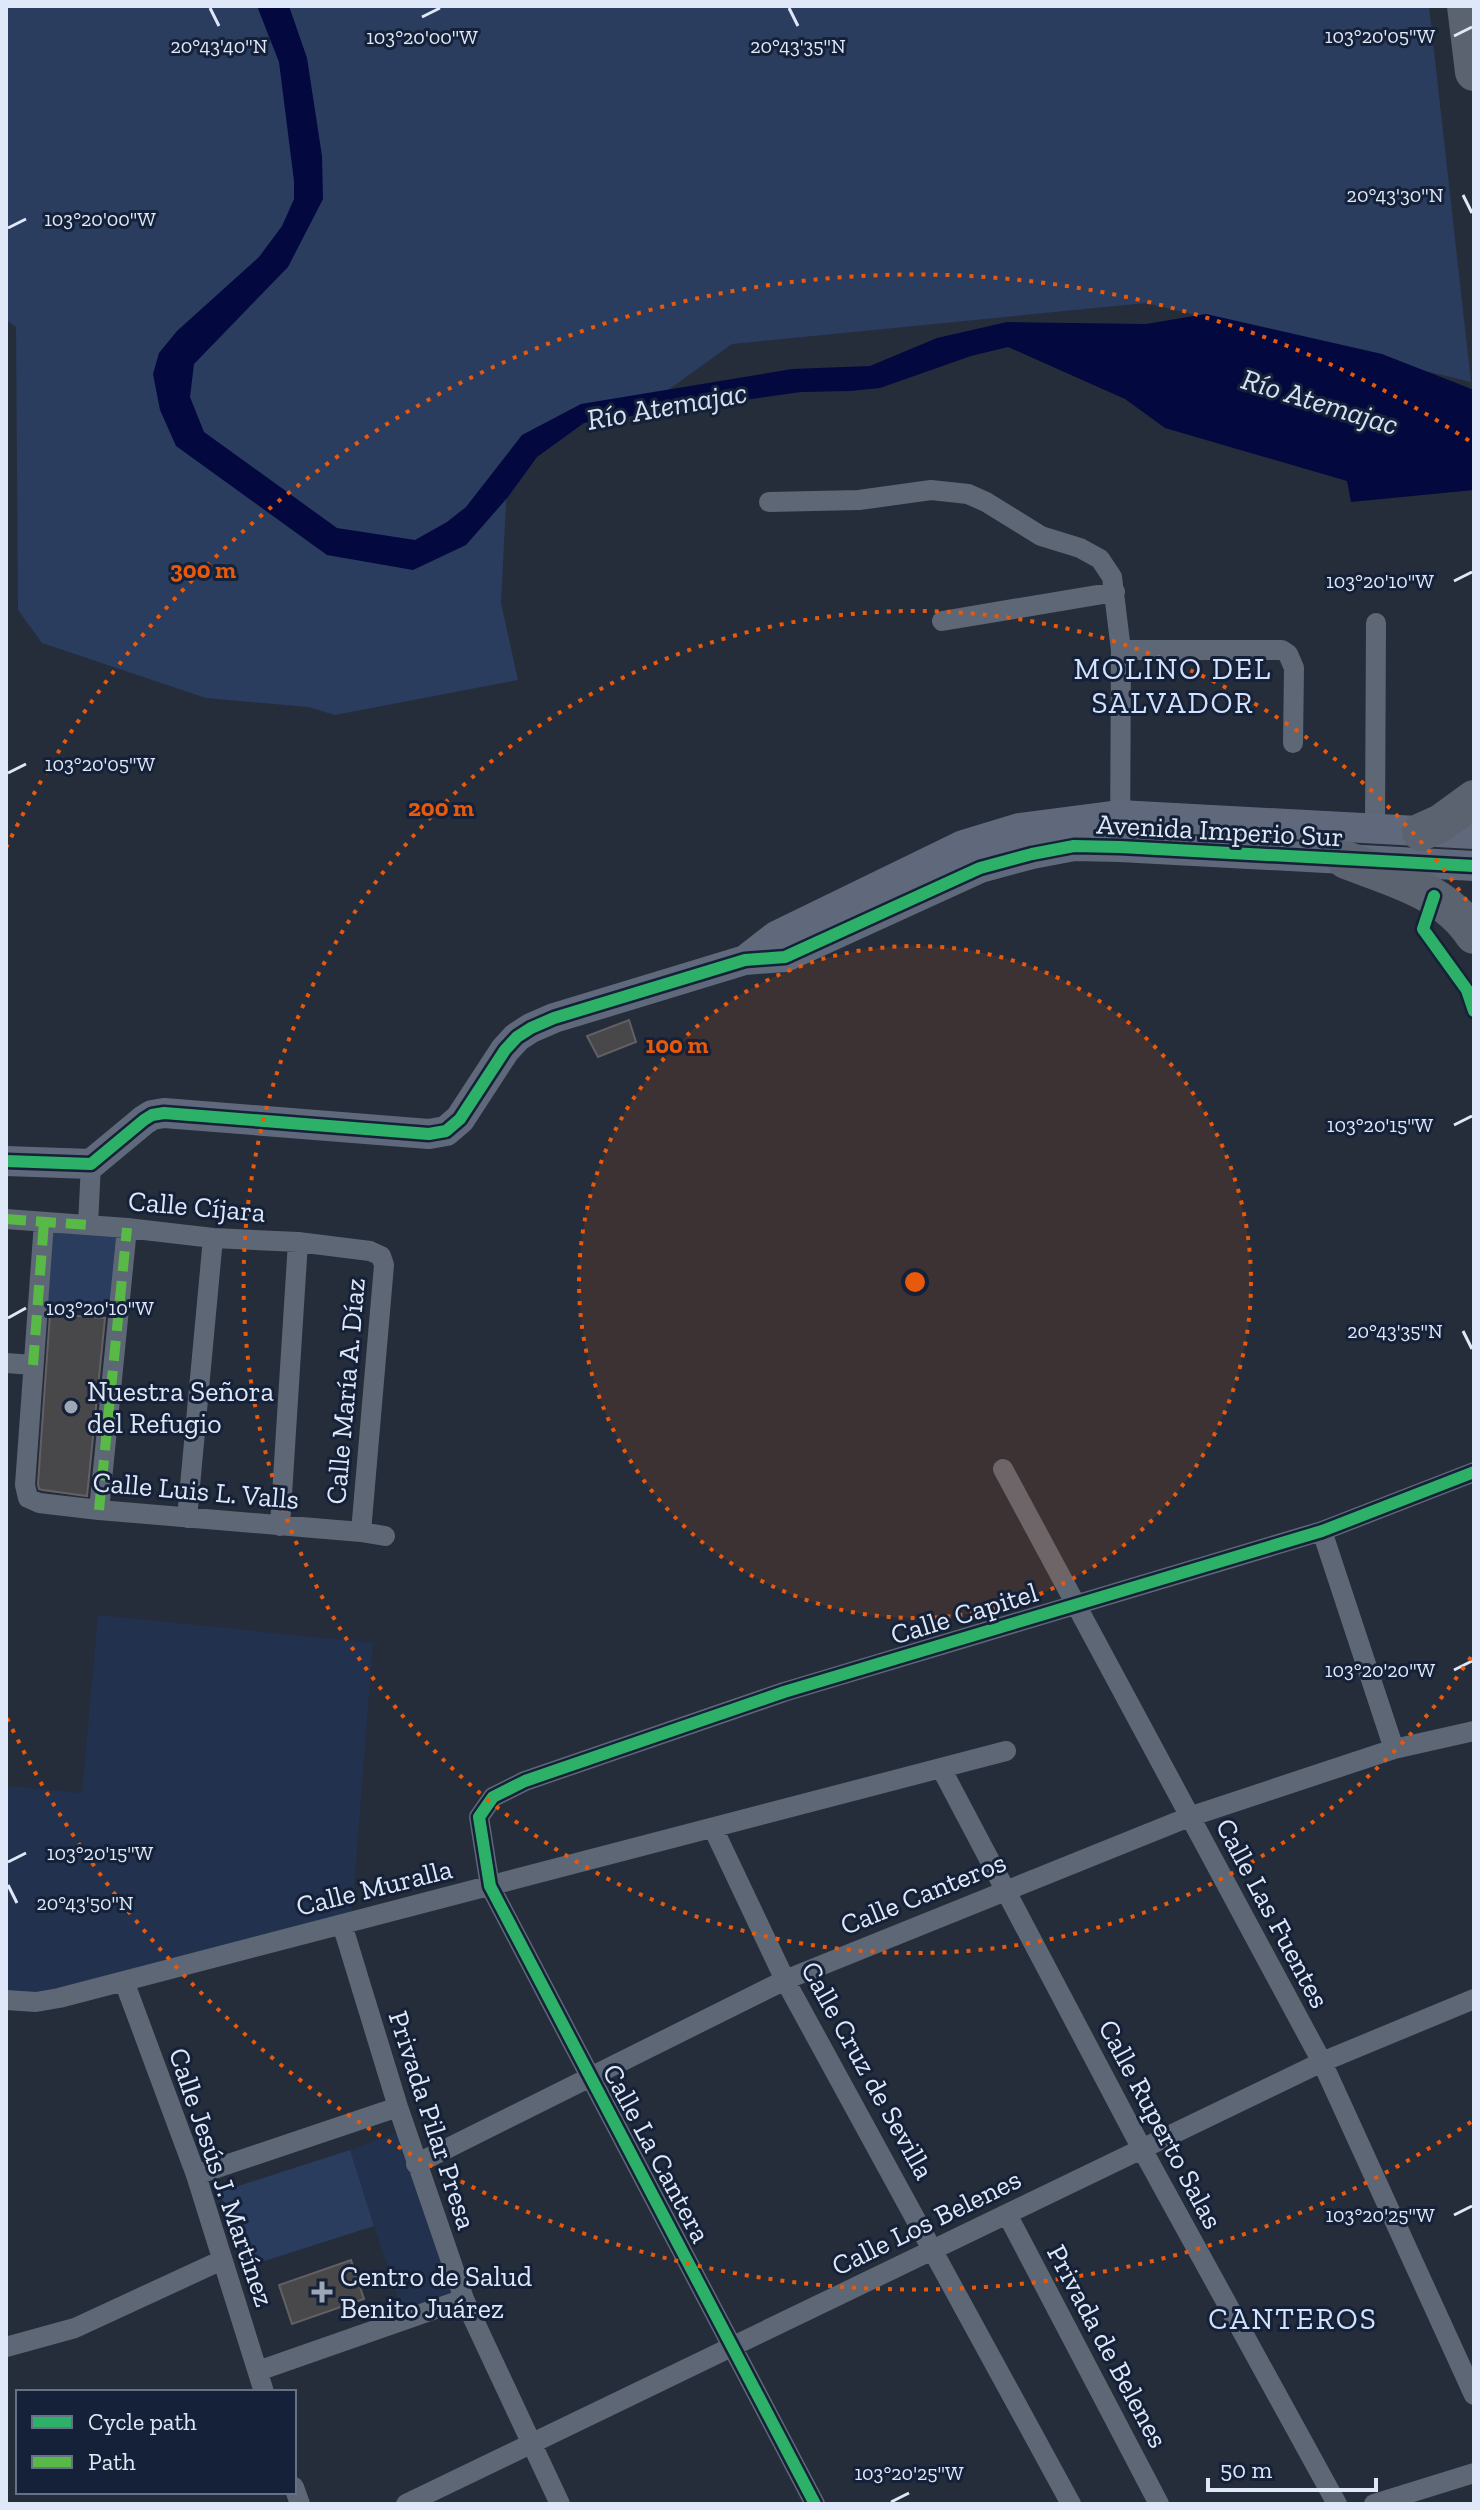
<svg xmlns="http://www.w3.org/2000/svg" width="1480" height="2510" font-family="'Zilla Slab',serif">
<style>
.built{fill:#22314d}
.green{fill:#2a3d5e}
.water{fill:#03093e}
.building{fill:#484749;stroke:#626062;stroke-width:2}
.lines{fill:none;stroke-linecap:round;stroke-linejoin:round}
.street{stroke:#5e6776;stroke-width:20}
.secondary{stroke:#60697b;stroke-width:30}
.highway{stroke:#5b6371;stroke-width:38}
.quiet{stroke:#58b947;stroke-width:10;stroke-dasharray:20 10;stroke-linecap:butt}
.cycleway-casing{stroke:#142138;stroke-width:17}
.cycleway{stroke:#2db169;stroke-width:12}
.ticks{fill:none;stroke:#dfe8f8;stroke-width:3}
.ring{fill:none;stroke:#e8590c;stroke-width:4;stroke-dasharray:4 8}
.poi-dot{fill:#9ea7b6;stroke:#142138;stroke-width:3}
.labels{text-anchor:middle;stroke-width:6;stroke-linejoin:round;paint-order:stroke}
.street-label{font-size:28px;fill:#dfe8f8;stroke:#142138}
.poi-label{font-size:28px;fill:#dfe8f8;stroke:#142138;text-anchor:start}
.water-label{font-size:30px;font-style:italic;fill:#d6e1f3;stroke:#142138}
.neighbourhood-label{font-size:30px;letter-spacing:2px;fill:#d3e2fc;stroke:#142138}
.ticks-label{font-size:20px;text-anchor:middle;fill:#dfe8f8;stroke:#142138;stroke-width:6;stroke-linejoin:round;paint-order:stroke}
.centre{fill:#e8590c;stroke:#142138;stroke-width:4}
.ring-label{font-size:24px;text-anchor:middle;font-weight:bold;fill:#e8590c;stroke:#142138;stroke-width:6;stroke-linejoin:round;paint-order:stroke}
</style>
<rect width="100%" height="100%" fill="#252d3b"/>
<path class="built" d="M98 1615 373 1643 352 1913 49 1995 6 1991V1786L82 1793Z
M399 2132 454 2293 402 2312 350 2150Z"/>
<path class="green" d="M6 6H1429L1471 382 1146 303 732 344 643 408 563 428 513 460 506 502 501 603 518 680 335 715 308 707 206 698 42 643 18 610 16 327 6 320Z
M48 1226 126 1232 112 1311 44 1308Z
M350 2150 374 2226 245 2267 220 2192Z"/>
<path class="water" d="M257 6H289L307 58 322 156 323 199 288 267 194 364 190 397 204 432 337 528 415 540 447 522 466 507 522 435 581 404 792 369 870 366 937 338 1007 322 1146 324 1206 314 1382 354 1474 390V490L1351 502 1347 481 1165 428 1125 399 1008 347 971 356 880 388 851 391 801 392 584 423 537 457 508 497 466 545 413 570 327 555 176 446 160 410 153 374 159 353 177 331 259 257 282 226 294 199V181L279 62Z"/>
<path class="building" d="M629 1020 636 1042 598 1057 587 1036Z
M50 1314 105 1318 87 1496 43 1490 39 1489 38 1484Z
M351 2260 364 2299 292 2324 279 2285Z"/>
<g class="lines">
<path class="street" d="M769 502 859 500 931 490 968 494 986 502 1041 536 1080 548 1100 559 1112 577 1121 650 1120 847
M942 621 1115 592
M1121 650H1282L1288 654 1294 668 1293 743
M1375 828 1376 623
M6 1219 127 1228 213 1238 298 1242 370 1251 381 1256 384 1265 361 1532
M44 1222 25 1485 28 1498 39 1503 99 1510 361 1532 385 1536
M88 1225 91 1164
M6 1363 33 1365
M1003 1469 1322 2062 1474 2395
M99 1510 127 1228
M187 1518 213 1238
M280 1526 298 1242
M1322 1531 1394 1749
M941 1768 1142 2149 1337 2504
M713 1828 785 1980 1071 2504
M342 1924 398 2107 464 2299 560 2504
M124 1981 196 2175 264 2392
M6 2000 36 2002 59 1998 1006 1751
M416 2164 785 1980 1189 1817 1394 1749 1474 1731
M196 2175 398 2107
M1007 2214 1159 2504
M6 2347 75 2328 222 2260
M258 2371 464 2299
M294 2487 300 2504
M406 2504 1322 2062 1474 1999
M815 2504 490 1886 479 1817 493 1797 525 1781 784 1692 1322 1531 1474 1472
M1374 2504 1474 2473"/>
<path class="secondary" d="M745 960 776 936 963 845 1019 828 1119 815 1474 834
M6 1161 91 1164 144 1120 152 1115 164 1113 429 1134 446 1131 460 1119 505 1050 517 1037 531 1028 554 1018 745 960 785 957 980 868 1032 854 1074 846 1120 847 1474 866"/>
<path class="highway" d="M1466 6 1474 72
M1421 832 1441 823 1474 799
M1346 860C1393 878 1445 891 1474 935"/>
<path class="quiet" d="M6 1219 88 1225
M33 1365 44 1222
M99 1510 127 1228"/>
<defs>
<path id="cycleway" d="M1434 896 1423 929 1467 990 1474 1011
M6 1161 91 1164 144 1120 152 1115 164 1113 429 1134 446 1131 460 1119 505 1050 517 1037 531 1028 554 1018 745 960 785 957 980 868 1032 854 1074 846 1120 847 1474 866
M815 2504 490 1886 479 1817 493 1797 525 1781 784 1692 1322 1531 1474 1472"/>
</defs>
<use href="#cycleway" class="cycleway-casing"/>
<use href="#cycleway" class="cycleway"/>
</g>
<path class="ticks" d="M210 8 219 26M789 8 798 26M422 17 440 8M1454 36 1472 27M1463 195 1472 213M8 228 26 219M1454 581 1472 572M8 773 26 764M1454 1125 1472 1116M8 1318 26 1308M1463 1331 1472 1349M1454 1670 1472 1661M8 1862 26 1853M8 1885 17 1903M1454 2215 1472 2206M891 2502 909 2493"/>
<circle cx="915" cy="1282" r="336" fill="#e8590c" fill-opacity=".12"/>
<g class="ring">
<circle cx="915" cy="1282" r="336"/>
<path d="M1471 1657A671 671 0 1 1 1471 907"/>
<path d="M1471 2122A1007 1007 0 0 1 6 1716M6 848A1007 1007 0 0 1 1471 442"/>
</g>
<g class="poi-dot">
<circle cx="71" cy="1407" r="8"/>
<path d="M318 2280h8v8h8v8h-8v8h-8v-8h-8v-8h8z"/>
</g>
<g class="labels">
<g class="street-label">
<text transform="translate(1220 830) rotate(3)" y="10">Avenida Imperio Sur</text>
<text transform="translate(197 1206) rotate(5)" y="10">Calle Cíjara</text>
<text transform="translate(345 1391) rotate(-85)" y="10">Calle María A. Díaz</text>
<text transform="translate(196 1490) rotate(5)" y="10">Calle Luis L. Valls</text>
<text transform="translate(964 1613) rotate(-17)" y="10">Calle Capitel</text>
<text transform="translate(374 1887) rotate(-14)" y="10">Calle Muralla</text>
<text transform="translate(923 1893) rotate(-22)" y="10">Calle Canteros</text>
<text transform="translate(1273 1913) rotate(62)" y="10">Calle Las Fuentes</text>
<text transform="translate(868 2070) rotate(61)" y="10">Calle Cruz de Sevilla</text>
<text transform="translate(433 2120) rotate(72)" y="10">Privada Pilar Presa</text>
<text transform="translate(1161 2124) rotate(62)" y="10">Calle Ruperto Salas</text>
<text transform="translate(657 2153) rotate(62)" y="10">Calle La Cantera</text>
<text transform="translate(222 2177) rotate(71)" y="10">Calle Jesús J. Martínez</text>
<text transform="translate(926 2222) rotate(-26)" y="10">Calle Los Belenes</text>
<text transform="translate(1108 2346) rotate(62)" y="10">Privada de Belenes</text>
</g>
<g class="poi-label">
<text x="87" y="1401">Nuestra Señora<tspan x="87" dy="32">del Refugio</tspan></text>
<text x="340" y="2286">Centro de Salud<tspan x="340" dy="32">Benito Juárez</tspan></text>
</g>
<g class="water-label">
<text transform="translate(1320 402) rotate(17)" y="10">Río Atemajac</text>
<text transform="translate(667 406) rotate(-10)" y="10">Río Atemajac</text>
</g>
<g class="neighbourhood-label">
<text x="1173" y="679">MOLINO DEL<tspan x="1173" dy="34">SALVADOR</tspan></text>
<text x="1293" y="2329">CANTEROS</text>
</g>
</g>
<g class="ticks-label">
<text x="1380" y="43">103°20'05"W</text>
<text x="422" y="44">103°20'00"W</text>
<text x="219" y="53">20°43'40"N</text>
<text x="798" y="53">20°43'35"N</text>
<text x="1395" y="202">20°43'30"N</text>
<text x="100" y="226">103°20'00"W</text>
<text x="1380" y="588">103°20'10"W</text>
<text x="100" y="771">103°20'05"W</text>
<text x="1380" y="1132">103°20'15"W</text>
<text x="100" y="1315">103°20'10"W</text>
<text x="1395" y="1338">20°43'35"N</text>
<text x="1380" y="1677">103°20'20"W</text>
<text x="100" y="1860">103°20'15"W</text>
<text x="85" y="1910">20°43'50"N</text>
<text x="1380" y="2222">103°20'25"W</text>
<text x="909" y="2480">103°20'25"W</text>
</g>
<circle cx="915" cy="1282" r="12" class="centre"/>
<g class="ring-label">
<text x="203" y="578">300 m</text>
<text x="441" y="816">200 m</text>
<text x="677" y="1053">100 m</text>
</g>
<rect width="1480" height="2510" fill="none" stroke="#dfe8f8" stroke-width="16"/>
<rect x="16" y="2390" width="280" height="104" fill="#142138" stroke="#657185" stroke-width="2"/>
<rect x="32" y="2416" width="40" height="12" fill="#2db169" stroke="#657185" stroke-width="2"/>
<text x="88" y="2430" font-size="24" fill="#dfe8f8">Cycle path</text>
<rect x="32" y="2456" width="40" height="12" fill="#58b947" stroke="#657185" stroke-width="2"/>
<text x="88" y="2470" font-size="24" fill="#dfe8f8">Path</text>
<path d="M1208 2478v12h168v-12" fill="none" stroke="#dfe8f8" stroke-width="4"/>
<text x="1220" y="2478" font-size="24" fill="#dfe8f8" stroke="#142138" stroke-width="6" paint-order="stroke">50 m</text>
</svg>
